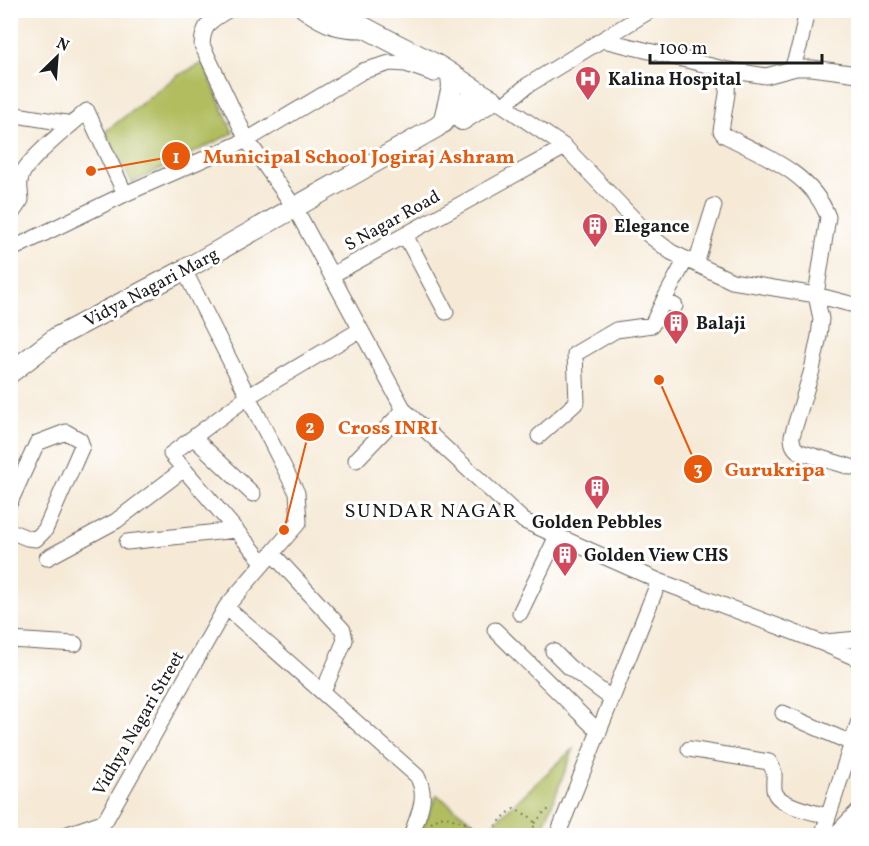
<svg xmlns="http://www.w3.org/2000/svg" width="869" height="846" font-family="Vollkorn,serif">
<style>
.green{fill:#b1bd5f;stroke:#666c3e;stroke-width:1.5}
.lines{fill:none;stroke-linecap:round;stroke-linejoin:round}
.minor-casing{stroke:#68645d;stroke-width:17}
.major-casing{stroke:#68645d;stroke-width:22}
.path{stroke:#68645d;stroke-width:2;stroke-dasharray:1.5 4.5;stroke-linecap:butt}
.minor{stroke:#fff;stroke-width:15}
.major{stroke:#fff;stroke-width:20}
.labels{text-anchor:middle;stroke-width:6;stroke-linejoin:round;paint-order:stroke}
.poi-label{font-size:18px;font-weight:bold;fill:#1c1c1c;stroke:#fff;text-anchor:start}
.street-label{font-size:18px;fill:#1c1c1c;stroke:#fff}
.neighbourhood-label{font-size:20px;letter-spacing:1.5px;fill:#1c1c1c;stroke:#fff}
.leader{fill:none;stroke:#e8590c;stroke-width:2}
.callout-dot{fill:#e8590c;stroke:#fff;stroke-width:2}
.mark-label{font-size:18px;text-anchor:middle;font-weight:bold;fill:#fff}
.callout-label{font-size:20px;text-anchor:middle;font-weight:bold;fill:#e8590c;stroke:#fff;stroke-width:6;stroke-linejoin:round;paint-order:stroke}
</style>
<rect width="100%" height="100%" fill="#fff"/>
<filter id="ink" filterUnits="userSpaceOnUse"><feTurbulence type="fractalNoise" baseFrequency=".0167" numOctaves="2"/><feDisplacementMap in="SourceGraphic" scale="12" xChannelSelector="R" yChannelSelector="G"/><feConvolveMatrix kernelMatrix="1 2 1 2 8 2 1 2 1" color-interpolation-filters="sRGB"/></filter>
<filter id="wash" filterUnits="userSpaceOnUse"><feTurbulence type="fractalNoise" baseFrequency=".008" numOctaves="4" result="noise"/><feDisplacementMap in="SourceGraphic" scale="24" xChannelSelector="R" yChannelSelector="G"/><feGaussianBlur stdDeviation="1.35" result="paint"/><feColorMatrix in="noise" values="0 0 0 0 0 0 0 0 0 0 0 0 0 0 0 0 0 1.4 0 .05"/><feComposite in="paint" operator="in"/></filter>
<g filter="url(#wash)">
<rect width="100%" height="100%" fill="#f6ead7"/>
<path class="green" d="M203 63 233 133 132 183 105 132 177 76Z
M574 748 540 835 419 836 437 795 485 831Z"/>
</g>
<g filter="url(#ink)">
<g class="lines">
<defs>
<path id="minor" d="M228 10C211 20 203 24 202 45L247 140 295 208 404 410 524 521 659 581 822 643 858 659
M303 10C326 26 339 31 367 30
M603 40 728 70 766 76 796 68H812L858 74
M792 69 800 44 807 10
M728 70 727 94 721 131 724 135C763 155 812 173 828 217L816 295 821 319 819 336 812 370 792 436C792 443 793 448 800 452L851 467
M493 100 503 105 565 147 649 235 671 252 732 281 816 295 858 306
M503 105 528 85 651 10
M10 114 72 124
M10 216 21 200C20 190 18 181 23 172 32 156 72 124 87 111L125 194
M405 235 446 312
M10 250 125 194 247 140 363 71 390 63 406 64 434 74 439 66
M696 264 714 206
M184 270 297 493 299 522 226 607 417 776C429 798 418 814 411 836
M332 275 565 147
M664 300 686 259
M539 436 577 402 575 354 616 330 652 325 664 300 675 306
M194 438 253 494
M356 460 404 410
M10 502 37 443 66 432 80 440 82 446 45 530 36 539 27 538 10 531
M127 542 236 530
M272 553 343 630 345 640 323 692
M47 558 116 521 184 469
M264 563 171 454 249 396 360 330
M520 613 557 536
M495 630 599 732
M10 640 75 644
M825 642 858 639
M553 651 569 667 612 699
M783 713 858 746
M689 749 769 762C777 774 773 776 774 789 775 805 813 812 827 816
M62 836 105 821 226 607
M557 836 659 581
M822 836 858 724
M834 836 858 811"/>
<path id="major" d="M334 10C368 31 403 47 437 65 456 76 473 90 493 100L462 120
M443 123 452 87 451 74
M10 373 57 337 184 270 437 127 478 92"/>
</defs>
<use href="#minor" class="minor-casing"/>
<use href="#major" class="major-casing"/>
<path class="path" d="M431 823 443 816 466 823 484 836
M535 823 546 810H553
M489 836C495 826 504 815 514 809L529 816 535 823 531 836"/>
<use href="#minor" class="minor"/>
<use href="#major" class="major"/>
</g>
</g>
<defs>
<symbol id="hospital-pin" viewBox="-11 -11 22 30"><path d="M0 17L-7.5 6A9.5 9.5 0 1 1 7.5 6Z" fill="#d1495b" stroke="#fff"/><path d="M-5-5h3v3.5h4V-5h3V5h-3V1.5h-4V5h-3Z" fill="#fff"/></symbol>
<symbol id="building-pin" viewBox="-11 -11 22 30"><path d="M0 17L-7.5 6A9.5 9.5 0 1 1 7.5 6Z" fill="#d1495b" stroke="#fff"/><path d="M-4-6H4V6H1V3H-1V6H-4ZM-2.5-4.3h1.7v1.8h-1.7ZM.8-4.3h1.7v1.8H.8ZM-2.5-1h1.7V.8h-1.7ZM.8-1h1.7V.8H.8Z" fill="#fff"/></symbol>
</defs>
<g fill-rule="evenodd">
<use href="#hospital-pin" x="573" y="64" width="30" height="40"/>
<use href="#building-pin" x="580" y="211" width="30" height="40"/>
<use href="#building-pin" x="661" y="308" width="30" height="40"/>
<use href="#building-pin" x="582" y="473" width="30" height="40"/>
<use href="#building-pin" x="550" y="540" width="30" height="40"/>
</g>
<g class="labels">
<g class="poi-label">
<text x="608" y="85">Kalina Hospital</text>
<text x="614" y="232">Elegance</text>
<text x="696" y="329">Balaji</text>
<text x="597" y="528" text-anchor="middle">Golden Pebbles</text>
<text x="584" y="561">Golden View CHS</text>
</g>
<g class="street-label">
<text transform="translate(392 220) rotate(-29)" y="6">S Nagar Road</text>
<text transform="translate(151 287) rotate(-28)" y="6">Vidya Nagari Marg</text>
<text transform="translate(138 723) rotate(-60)" y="6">Vidhya Nagari Street</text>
</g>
<g class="neighbourhood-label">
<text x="431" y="517">SUNDAR NAGAR</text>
</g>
</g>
<path class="leader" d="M91 171L176 156M284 530L310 427M659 380L698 469"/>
<g class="callout-dot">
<circle cx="91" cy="171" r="6"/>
<circle cx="284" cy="530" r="6"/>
<circle cx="659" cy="380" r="6"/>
<circle cx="176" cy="156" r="15"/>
<circle cx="310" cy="427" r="15"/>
<circle cx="698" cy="469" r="15"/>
</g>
<g class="mark-label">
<text x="176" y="163">1</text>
<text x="310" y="433">2</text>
<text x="698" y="475">3</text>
</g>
<g class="callout-label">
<text x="359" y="163">Municipal School Jogiraj Ashram</text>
<text x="388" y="434">Cross INRI</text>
<text x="775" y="476">Gurukripa</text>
</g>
<rect width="869" height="846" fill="none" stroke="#fff" stroke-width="36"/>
<g transform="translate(57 57) rotate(25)" stroke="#ffffff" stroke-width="4.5" paint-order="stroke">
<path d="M0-4.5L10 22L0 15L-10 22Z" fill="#1c1c1c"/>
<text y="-9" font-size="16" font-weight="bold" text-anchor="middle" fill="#1c1c1c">N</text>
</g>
<path d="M650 54v9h172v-9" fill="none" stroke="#1c1c1c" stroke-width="3"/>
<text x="659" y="54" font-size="18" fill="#1c1c1c" stroke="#ffffff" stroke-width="4.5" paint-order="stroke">100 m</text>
</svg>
